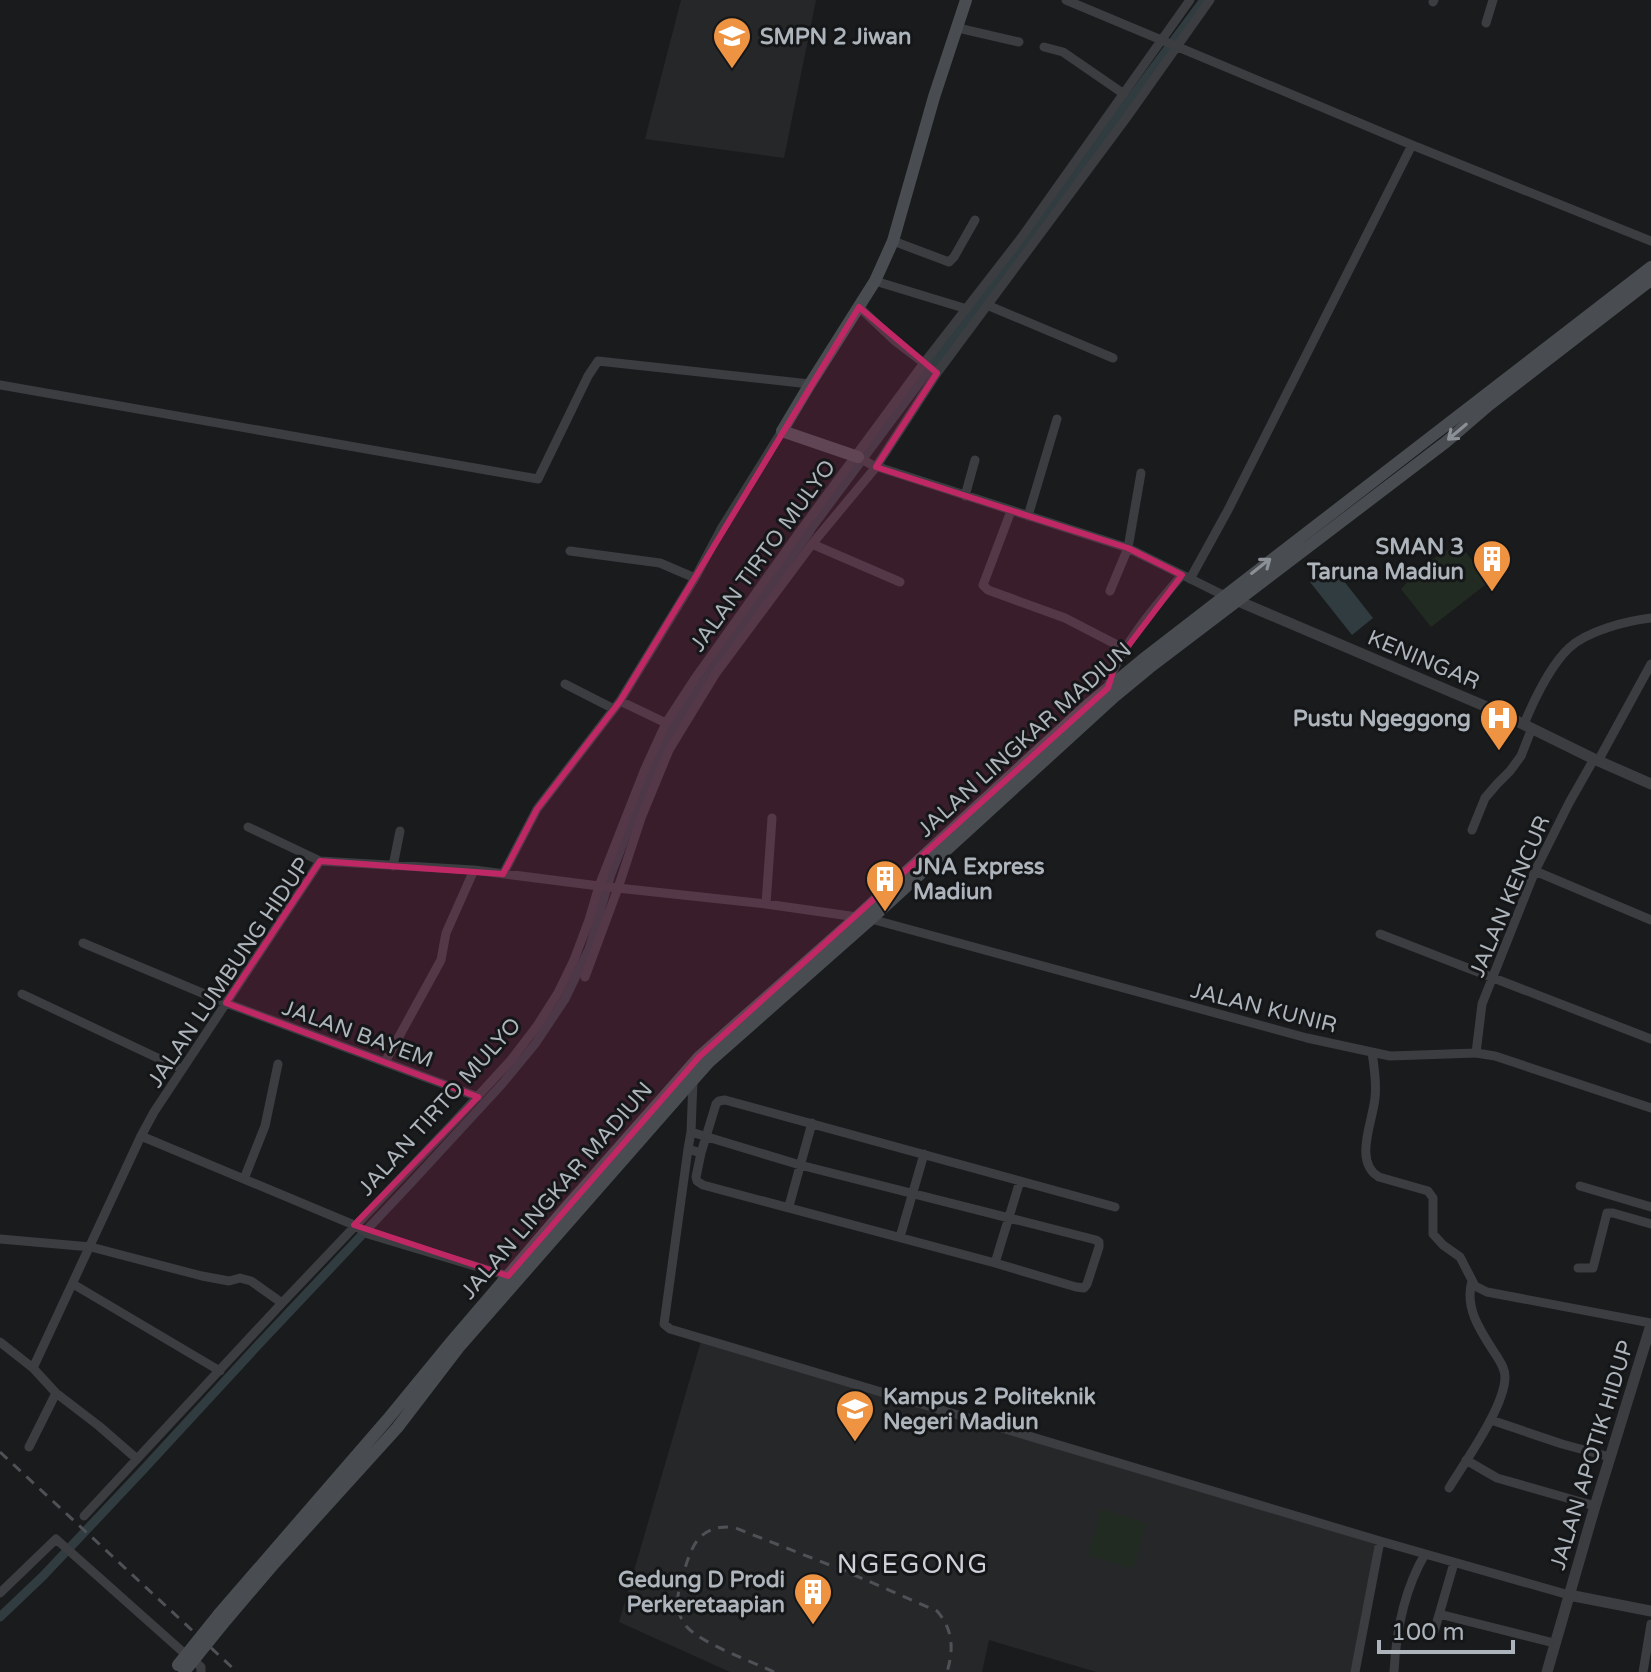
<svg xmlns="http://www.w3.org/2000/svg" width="1651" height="1672" font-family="'Varela Round',sans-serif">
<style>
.built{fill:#262729}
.green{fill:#222b22}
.water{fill:#303c40}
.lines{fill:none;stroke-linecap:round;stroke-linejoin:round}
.canal{stroke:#303c40;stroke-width:9}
.minor{stroke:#3b3d41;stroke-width:9}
.tertiary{stroke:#3b3d41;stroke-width:11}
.secondary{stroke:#494d51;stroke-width:12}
.rail{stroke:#4e5256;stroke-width:3;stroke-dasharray:10 8;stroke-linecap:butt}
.secondary-bridge{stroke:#494d51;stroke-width:12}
.oneway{stroke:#8a9096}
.marked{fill:#c02865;fill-opacity:0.2;stroke:#c02865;stroke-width:6;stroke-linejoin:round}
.labels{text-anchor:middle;stroke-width:6;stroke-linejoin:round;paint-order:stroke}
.poi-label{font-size:22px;font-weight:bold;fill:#adb4bb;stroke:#151618;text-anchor:start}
.street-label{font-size:22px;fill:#adb4bb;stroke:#151618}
.quarter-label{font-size:26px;letter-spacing:2px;fill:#ced2d8;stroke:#151618}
</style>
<rect width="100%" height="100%" fill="#1a1b1d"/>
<path class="built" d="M681 0H816L784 158 645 139Z
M701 1341 1375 1544 1355 1672H1096L989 1640 982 1672H730L619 1622Z"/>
<path class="green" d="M1458 542 1489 582 1431 627 1401 589 1426 563 1456 545Z
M1101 1509 1147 1523 1133 1569 1088 1555Z"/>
<path class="water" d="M1332 566 1373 618 1352 635 1310 582Z"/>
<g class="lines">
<path class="canal" d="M807 534 1204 0
M0 1617 43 1576 142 1471 259 1344 409 1185 502 1084 535 1044 565 999 589 949 611 874 641 797 666 739 686 706 810 531"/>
<path class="minor" d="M1066 0 1412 145 1651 241
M1433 2 1434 0
M1486 23 1493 0
M958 28 1019 42
M1044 47 1063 52 1124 94
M893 241 949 262 954 257 975 220
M875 281 967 309
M987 305 1113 358
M859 307 895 341 937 373
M0 385 538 479 588 376 598 361 810 384
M858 457 872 465 1128 548 1223 595
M965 496 975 460
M1011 511 983 585 988 590 1065 618 1125 649
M1028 516 1057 419
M812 544 900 582
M570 551 660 563 695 578
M1190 579 1228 510 1412 145
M1110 591 1128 548 1141 473
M565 684 614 709
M1109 691 1108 688C1115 652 1158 603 1182 575
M620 701 666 723
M1524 724C1534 700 1550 666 1569 648 1587 631 1626 621 1651 618
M1598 761 1651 664
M248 827 320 861
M1472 830 1485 798 1497 784 1510 771 1521 756 1532 728
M393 866 400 831
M1535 871 1651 920
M503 874 537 809 620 701 695 578 721 529 782 431
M766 904 772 818
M871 919 1307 1038 1390 1056 1476 1053 1495 1056 1651 1108
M1380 934 1651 1039
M83 943 226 1003 478 1097
M585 977 618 888 641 818 669 750 716 673 812 544 876 467 937 373 1127 117 1210 0
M22 994 181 1069
M1372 1052C1374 1067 1377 1083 1375 1098 1373 1121 1353 1162 1379 1177L1428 1191 1433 1198V1234L1443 1245 1460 1257 1475 1286 1487 1292 1651 1323
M1476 1053 1482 1004 1535 871 1569 803 1594 759
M385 1062 441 960 446 933 474 870
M691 1132 800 1165 1096 1240 1099 1242V1247L1087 1284 1084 1288 1076 1287 995 1263 703 1185 697 1181 696 1177 701 1153 688 1149Z
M691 1132 693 1080
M141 1136 354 1225 368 1234 508 1276
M688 1149 664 1324 670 1329 1380 1541 1569 1595
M701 1153 716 1104 719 1101 725 1100 1115 1207
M244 1179 265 1126 278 1064
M1580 1186 1651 1207
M789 1206 812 1123
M900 1237 924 1154
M0 1239 91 1247 202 1276 229 1281 240 1278 251 1281 282 1303
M995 1263 1020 1181
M1578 1268H1593L1607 1213H1613L1651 1224
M73 1284 220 1371
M0 1342 33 1368 56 1393 99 1426 137 1459
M33 1368 141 1136 154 1112 320 861 474 870 599 886 766 904 857 917
M1491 1420 1562 1444 1610 1457
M29 1447 56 1393
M1466 1460 1497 1478 1595 1506
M1449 1488C1465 1462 1505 1406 1505 1377 1505 1368 1500 1362 1496 1355 1481 1332 1464 1308 1472 1281
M84 1516 282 1303 454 1122 511 1060 537 1026 558 993 574 960 589 920 599 886 645 769 666 723 696 677 798 534 924 363 1021 238 1190 0
M0 1593 56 1539 184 1653
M1439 1614 1554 1643
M1434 1632 1454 1563
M189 1656 201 1667V1672
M1355 1672 1380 1541
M1394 1672C1396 1631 1404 1590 1425 1554
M1643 1672 1651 1624"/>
<path class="tertiary" d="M1231 598 1494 710 1594 759 1651 784
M1569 1595 1651 1611
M1547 1672 1595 1506 1651 1325"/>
<path class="secondary" d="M858 457 782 431 810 384 875 281 893 241 934 97 966 0
M219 1614 387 1420 451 1342 565 1209 699 1057 857 917 1090 703 1142 660 1651 267
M226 1620 272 1566 397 1428 459 1347 693 1080 709 1062 871 919 1115 696 1149 668 1446 442 1489 405 1651 280"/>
<path class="rail" d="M0 1452 237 1672
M774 1672C753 1662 700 1643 686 1626 674 1611 677 1595 682 1578 691 1549 696 1525 733 1527L845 1571 937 1611C953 1629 954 1649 947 1672"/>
<path class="secondary-bridge" d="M178 1665 219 1614
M184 1672 226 1620"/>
</g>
<defs><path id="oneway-shaft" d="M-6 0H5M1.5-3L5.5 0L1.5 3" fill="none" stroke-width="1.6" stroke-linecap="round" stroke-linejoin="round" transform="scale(2)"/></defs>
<g class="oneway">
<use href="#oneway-shaft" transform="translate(1457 432) rotate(140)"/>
<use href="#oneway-shaft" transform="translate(1261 566) rotate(-38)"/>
</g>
<path class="marked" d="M859 307 937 373 876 467 1128 548 1182 575 1116 662 1108 688 699 1057 508 1276 354 1225 478 1097 226 1003 320 861 503 874 537 809 620 701Z"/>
<defs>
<symbol id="school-pin" viewBox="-11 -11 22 30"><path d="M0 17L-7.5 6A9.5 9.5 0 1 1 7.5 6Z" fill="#ed9342" stroke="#151618"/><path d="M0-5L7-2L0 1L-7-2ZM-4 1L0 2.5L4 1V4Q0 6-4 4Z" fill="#fff"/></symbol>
<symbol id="building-pin" viewBox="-11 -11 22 30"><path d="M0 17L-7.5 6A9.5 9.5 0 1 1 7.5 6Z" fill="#ed9342" stroke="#151618"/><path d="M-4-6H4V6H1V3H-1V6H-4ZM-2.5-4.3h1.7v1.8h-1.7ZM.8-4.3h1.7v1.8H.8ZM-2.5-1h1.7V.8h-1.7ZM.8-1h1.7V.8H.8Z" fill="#fff"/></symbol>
<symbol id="hospital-pin" viewBox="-11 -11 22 30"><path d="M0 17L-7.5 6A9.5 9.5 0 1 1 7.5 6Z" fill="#ed9342" stroke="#151618"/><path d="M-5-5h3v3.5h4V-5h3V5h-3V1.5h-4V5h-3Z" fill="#fff"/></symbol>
<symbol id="university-pin" viewBox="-11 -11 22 30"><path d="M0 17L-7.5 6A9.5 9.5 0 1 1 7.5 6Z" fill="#ed9342" stroke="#151618"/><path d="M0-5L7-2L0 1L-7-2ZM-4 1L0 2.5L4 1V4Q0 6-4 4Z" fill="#fff"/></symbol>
</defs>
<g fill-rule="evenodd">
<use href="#school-pin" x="710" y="14" width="44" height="60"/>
<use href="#building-pin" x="1470" y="537" width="44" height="60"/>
<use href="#hospital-pin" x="1477" y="696" width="44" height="60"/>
<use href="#building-pin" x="863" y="857" width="44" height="60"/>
<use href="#university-pin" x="833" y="1387" width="44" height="60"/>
<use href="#building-pin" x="791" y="1570" width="44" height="60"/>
</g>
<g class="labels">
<g class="poi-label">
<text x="760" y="44">SMPN 2 Jiwan</text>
<text x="1464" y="554" text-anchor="end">SMAN 3<tspan x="1464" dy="25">Taruna Madiun</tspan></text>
<text x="1471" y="726" text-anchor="end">Pustu Ngeggong</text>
<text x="913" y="874">JNA Express<tspan x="913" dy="25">Madiun</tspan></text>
<text x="883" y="1404">Kampus 2 Politeknik<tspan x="883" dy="25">Negeri Madiun</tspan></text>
<text x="785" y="1587" text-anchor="end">Gedung D Prodi<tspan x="785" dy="25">Perkeretaapian</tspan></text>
</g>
<g class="street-label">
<text transform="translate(762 555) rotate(-54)" y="8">JALAN TIRTO MULYO</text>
<text transform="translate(1424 659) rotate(23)" y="8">KENINGAR</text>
<text transform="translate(1024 739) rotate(-42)" y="8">JALAN LINGKAR MADIUN</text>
<text transform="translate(1509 896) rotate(-67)" y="8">JALAN KENCUR</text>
<text transform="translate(228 972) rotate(-56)" y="8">JALAN LUMBUNG HIDUP</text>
<text transform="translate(1264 1007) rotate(14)" y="8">JALAN KUNIR</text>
<text transform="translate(358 1033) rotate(20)" y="8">JALAN BAYEM</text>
<text transform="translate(439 1106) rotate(-48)" y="8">JALAN TIRTO MULYO</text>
<text transform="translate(556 1190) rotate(-49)" y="8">JALAN LINGKAR MADIUN</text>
<text transform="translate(1591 1455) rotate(-73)" y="8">JALAN APOTIK HIDUP</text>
</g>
<g class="quarter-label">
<text x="913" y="1573">NGEGONG</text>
</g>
</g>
<path d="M1379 1640v12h134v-12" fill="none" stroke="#adb4bb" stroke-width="4"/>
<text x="1391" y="1640" font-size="24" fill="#adb4bb" stroke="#151618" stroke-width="6" paint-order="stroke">100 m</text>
</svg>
